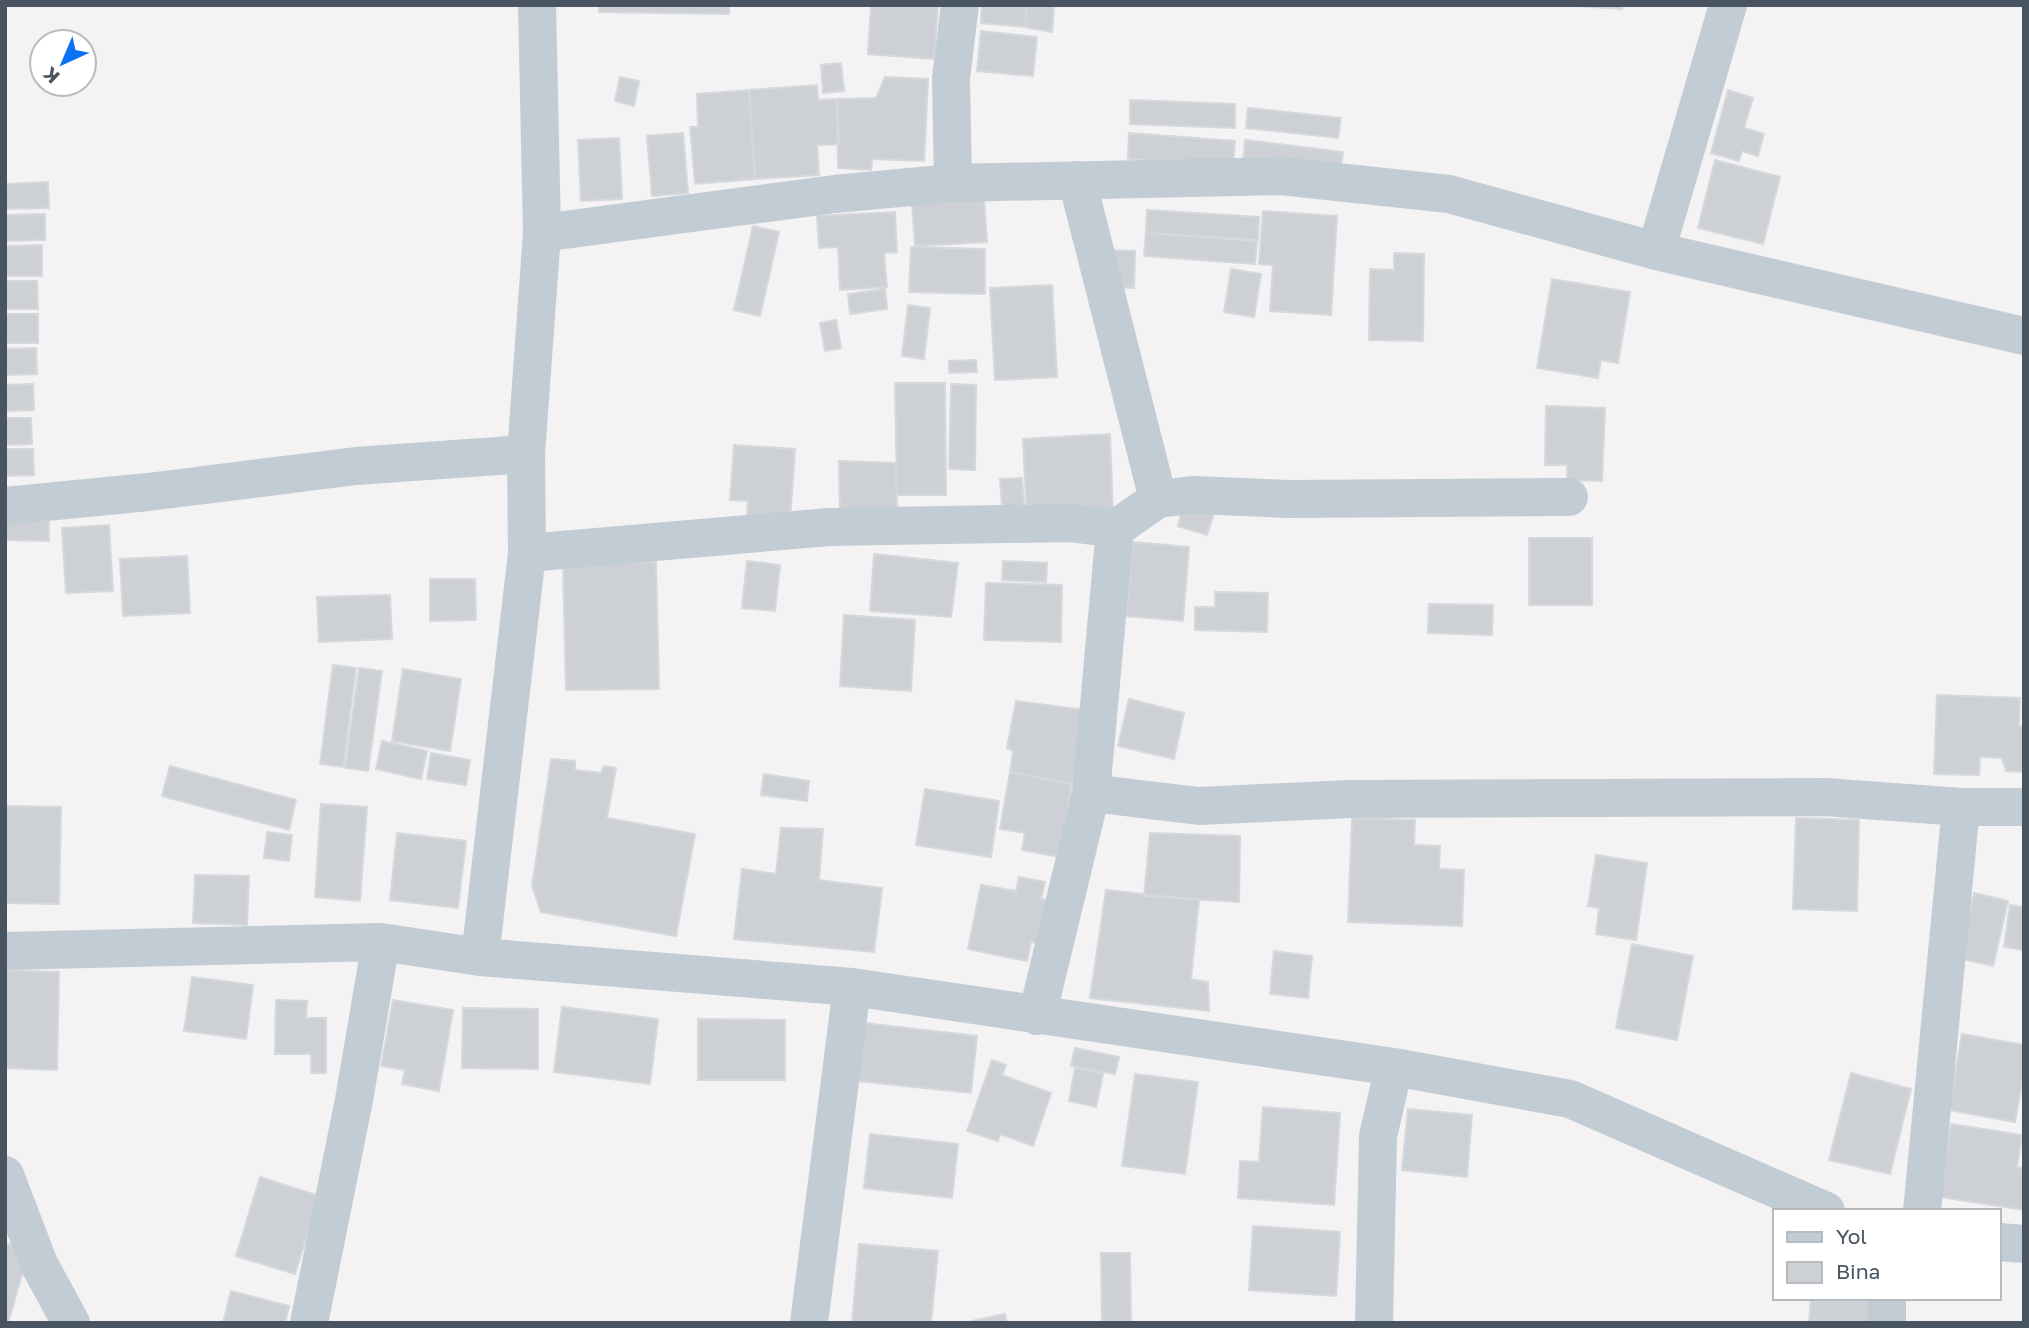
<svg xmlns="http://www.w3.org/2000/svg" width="2029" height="1328" font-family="'Golos Text',sans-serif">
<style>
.building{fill:#cdd1d6;stroke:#d5d8dd;stroke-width:2}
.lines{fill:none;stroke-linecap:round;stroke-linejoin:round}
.minor{stroke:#c2ccd4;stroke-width:38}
</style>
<rect width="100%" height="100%" fill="#f4f2f2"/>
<path class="building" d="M599 5H729V14L599 12Z
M871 5H938L934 59 868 54Z
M982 5H1027L1025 27 981 23Z
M1027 5H1054L1052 32 1025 27Z
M1562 5H1622V9Z
M981 31 1037 37 1033 76 977 71Z
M841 63 844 91 823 93 821 65Z
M620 77 639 81 634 106 615 101Z
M885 77 928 79 924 161 872 159 871 170 838 168 837 99 876 98Z
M817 85 818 100 837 99 839 144 817 145 819 175 755 179 749 90Z
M749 90 755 179 695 184 690 127H698L697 94Z
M1728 90 1753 98 1744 128 1764 134 1758 156 1742 151 1739 161 1711 153Z
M1130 100 1235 104V128L1130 124Z
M1248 108 1341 118 1338 138 1246 128Z
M683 133 688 193 652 196 647 136Z
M1129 133 1235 141 1233 167 1128 159Z
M619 138 622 199 581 201 578 140Z
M1245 140 1343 152 1340 175 1243 164Z
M1715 160 1780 177 1763 244 1698 228Z
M48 182 49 208 5 209V184Z
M984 199 987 242 915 246 912 204Z
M1147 210 1259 217 1258 240 1146 233Z
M1263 211 1337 216 1331 315 1270 311 1273 265 1259 264Z
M895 212 897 252 884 253 887 287 840 290 838 247 819 248 817 216Z
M45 214V240L5 241V215Z
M753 226 779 232 760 316 734 310Z
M1146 233 1257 241 1255 264 1144 256Z
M42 245V276H5V246Z
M911 247 985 249V294L909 292Z
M1108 250 1135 251 1134 288 1108 287Z
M1394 253 1424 254 1423 341 1369 340 1370 269 1394 270Z
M1231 269 1261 274 1254 317 1224 312Z
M1552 279 1630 292 1618 363 1601 360 1598 378 1537 368Z
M5 281H37L38 309H5Z
M1052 285 1057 377 995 380 990 288Z
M885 289 887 309 850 314 848 294Z
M908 305 930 308 924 359 902 356Z
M5 314H38V343H5Z
M836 320 841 348 825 351 820 323Z
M36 348 37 374 5 375V349Z
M976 360 977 372 949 373V361Z
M895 383H945L946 495H897Z
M33 384 34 410 5 411V385Z
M951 384 976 385 975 470 949 469Z
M1546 406 1605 408 1602 481 1567 480V465H1545Z
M5 418H31L32 444 5 445Z
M1110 434 1113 515 1027 519 1023 439Z
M734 445 795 449 790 520 747 517 748 501 730 500Z
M5 449H33L34 475 5 476Z
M839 461 895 463 898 522H840Z
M1022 478 1025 517 1003 519 1000 479Z
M1184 504 1214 513 1207 535 1178 526Z
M5 520 49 521V541L5 540Z
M109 525 113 591 66 593 62 528Z
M1529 538H1592V605H1529Z
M1133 542 1189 547 1183 621 1126 616Z
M874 554 958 563 951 617 870 611Z
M187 556 190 613 123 616 120 559Z
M747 561 780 565 775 611 742 608Z
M1003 561 1047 563 1046 582 1002 580Z
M656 562 659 689 566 690 563 563Z
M430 579H475L476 620 430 621Z
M986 583 1062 585 1061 642 984 640Z
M1215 592 1268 593 1267 632 1195 630V607H1215Z
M390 595 392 639 319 642 317 597Z
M1429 604 1493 605 1492 635 1428 633Z
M844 615 915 620 911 691 840 686Z
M333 665 356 668 343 767 320 764Z
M359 668 382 671 368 771 345 768Z
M403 669 461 679 450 751 392 741Z
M1937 695 2020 698 2019 726 2024 727V772L2006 771 2002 758 1980 757 1979 775 1934 774Z
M1129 699 1184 713 1174 759 1118 746Z
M1016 701 1086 710 1072 784 1010 772 1013 751 1007 748Z
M382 741 427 751 421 779 376 769Z
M431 753 470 760 466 785 427 779Z
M551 759 575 761V770L601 773 604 766 616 768 607 818 695 834 676 936 541 912 532 886Z
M170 766 296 800 289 830 162 796Z
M1010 772 1072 784 1059 857 1022 850 1025 833 1000 829Z
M764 774 809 781 807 801 761 795Z
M925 789 999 801 991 857 916 845Z
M321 804 367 807 360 901 315 897Z
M5 806 61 807 59 904 5 903Z
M1352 818 1415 820 1414 845 1440 846 1439 869 1464 870 1462 926 1348 922Z
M1796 818 1859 820 1857 911 1793 909Z
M781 828 823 829 819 880 882 888 874 952 734 939 742 869 776 874Z
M267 832 292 835 289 861 264 858Z
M397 833 466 841 458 908 390 900Z
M1150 833 1240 836 1239 902 1144 896Z
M1596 855 1647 863 1636 940 1596 934 1599 908 1588 906Z
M195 875 249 876 247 925 193 923Z
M1019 877 1045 882 1041 899 1054 901 1045 945 1031 942 1027 961 968 949 981 885 1016 891Z
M1106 890 1199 900 1191 979 1208 982 1209 1011 1090 998Z
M1974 893 2008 901 1993 966 1959 958Z
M2010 905 2024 907V950L2004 947Z
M1632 944 1693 956 1677 1040 1616 1028Z
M1274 951 1312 956 1308 998 1270 994Z
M5 970 59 972 57 1070 5 1068Z
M192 977 253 985 246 1039 184 1031Z
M276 1000 307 1001 306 1018H326V1073H311V1054H275Z
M393 1000 453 1010 439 1091 402 1084 405 1070 381 1066Z
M562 1007 658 1019 650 1084 554 1072Z
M463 1008 538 1009V1069L462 1068Z
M698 1019 785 1020V1080H698Z
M864 1023 977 1036 971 1093 858 1081Z
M1962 1034 2024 1045V1072L2015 1122 1949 1110Z
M1075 1048 1119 1057 1115 1074 1071 1066Z
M992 1060 1006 1065 1002 1075 1051 1093 1033 1146 1000 1134 998 1141 967 1131Z
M1075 1068 1103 1074 1096 1107 1069 1101Z
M1851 1073 1911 1089 1890 1174 1829 1160Z
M1135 1074 1198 1082 1185 1174 1122 1166Z
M1263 1107 1340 1113 1334 1205 1238 1198 1240 1161 1259 1162Z
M1408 1109 1472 1115 1467 1177 1402 1170Z
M1951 1124 2022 1135 2017 1167 2024 1168V1210L1940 1197Z
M870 1134 958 1144 952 1198 864 1188Z
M260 1177 319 1196 295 1274 236 1256Z
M1253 1226 1340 1232 1336 1296 1249 1290Z
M5 1243 29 1250 8 1323H5Z
M859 1244 938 1251 931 1323H852Z
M1101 1253H1130L1131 1323H1102Z
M231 1291 289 1306 285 1323H223Z
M1811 1298H1872L1870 1323H1809Z
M1005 1314 1007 1323H963Z"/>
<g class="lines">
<path class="minor" d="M1077 180 1158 499
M953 183 951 78 960 5
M542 233 835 194 953 183 1281 176 1449 194 1656 251 2024 336
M1656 251 1728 5
M5 506 148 492 356 466 526 454
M527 553 829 527 1070 523 1115 529
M1091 793 1199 806 1350 799 1825 797 1961 807H2024
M5 951 381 942 480 957 852 987 1394 1067 1570 1099 1826 1211
M480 957 527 553 526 454 542 233 537 5
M1037 1016 1091 793 1115 529 1158 499 1192 495 1290 499 1569 497
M5 1175 39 1264 71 1323
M1922 1211 1961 807
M1999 1242 2024 1244
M1887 1298V1323
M309 1323 354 1100 381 942
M809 1323 852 987
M1374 1323 1378 1136 1394 1067"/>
</g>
<rect width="2029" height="1328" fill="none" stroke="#485561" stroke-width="14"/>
<rect x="1773" y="1209" width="228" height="91" fill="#ffffff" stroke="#b6bbc0" stroke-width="2"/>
<rect x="1787" y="1232" width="35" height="10" fill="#c2ccd4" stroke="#b6bbc0" stroke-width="2"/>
<text x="1836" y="1244" font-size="21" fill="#485561">Yol</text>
<rect x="1787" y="1262" width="35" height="21" fill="#cdd1d6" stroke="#b6bbc0" stroke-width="2"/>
<text x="1836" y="1279" font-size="21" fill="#485561">Bina</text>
<g transform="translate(63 63) rotate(224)"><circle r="33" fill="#ffffff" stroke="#b6bbc0" stroke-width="2"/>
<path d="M0-5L12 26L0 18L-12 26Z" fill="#0d72f2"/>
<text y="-10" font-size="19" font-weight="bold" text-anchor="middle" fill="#485561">K</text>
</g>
</svg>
